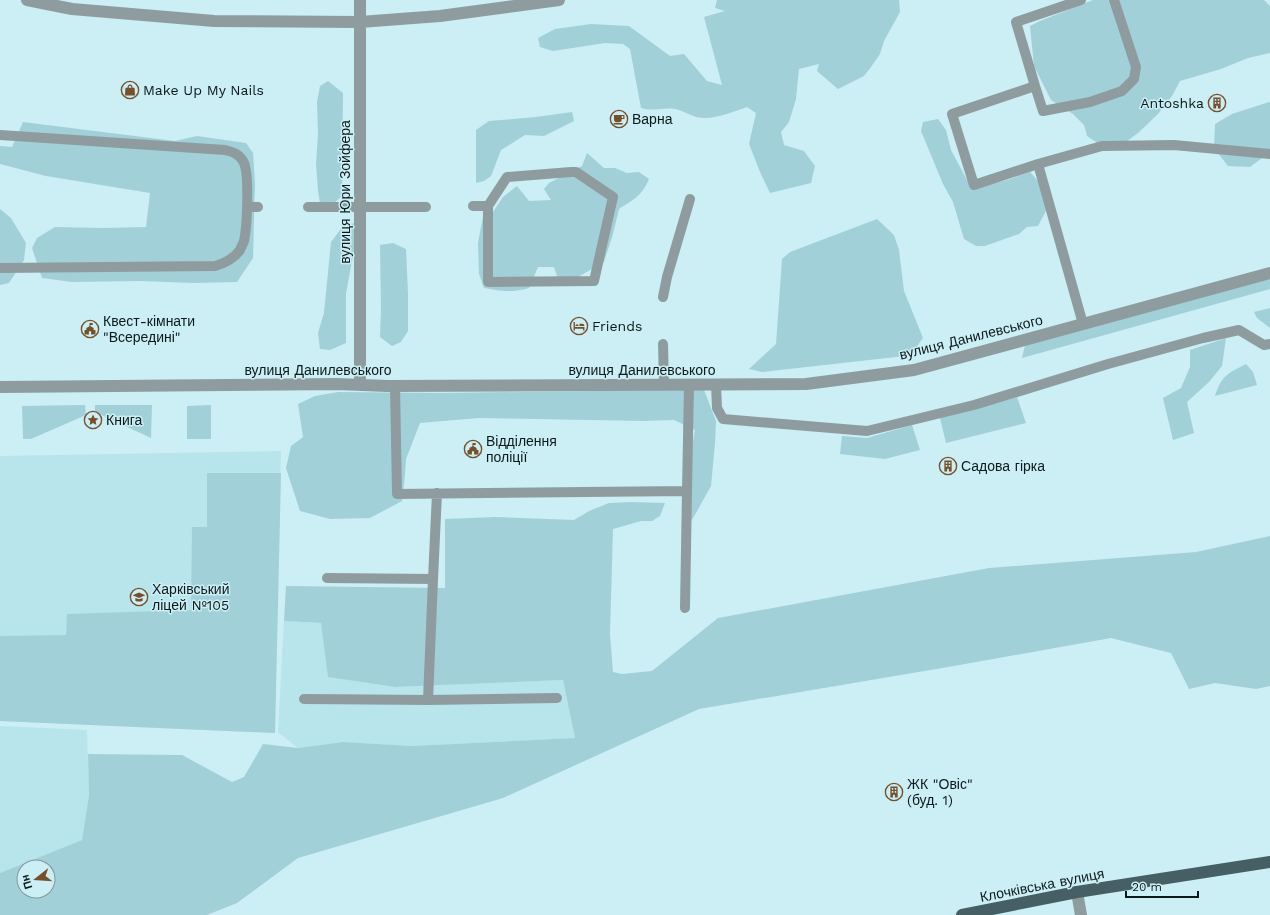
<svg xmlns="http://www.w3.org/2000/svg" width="1270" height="915" font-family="'Work Sans',sans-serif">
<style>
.built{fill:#b8e4ec}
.green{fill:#a2d0d9;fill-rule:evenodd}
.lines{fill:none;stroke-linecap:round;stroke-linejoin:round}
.lane{stroke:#8f9c9f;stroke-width:10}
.street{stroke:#8f9c9f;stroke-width:12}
.primary{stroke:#465f64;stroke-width:12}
.labels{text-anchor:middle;stroke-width:3;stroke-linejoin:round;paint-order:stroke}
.poi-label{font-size:14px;fill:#0c191b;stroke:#cceef5;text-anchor:start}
.street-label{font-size:14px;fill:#0c191b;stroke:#cceef5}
</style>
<rect width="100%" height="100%" fill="#cceef5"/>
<path class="built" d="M281 451 275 733 0 721V456Z
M284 621 321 623 329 677 395 687 563 680 575 738 412 746 343 742 298 748 278 732Z
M0 726 87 730 89 795 82 840 0 873Z"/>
<path class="green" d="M717 0H899L900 12 884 41 880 54 871 67 864 76 838 89 817 71 819 64 799 69 796 99 789 122 781 132 784 145 804 151 815 166 811 183 770 193 760 172 749 144 756 113 747 107C732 112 713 121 696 117 689 115 682 110 675 109 664 107 653 112 641 108L630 49 623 44 605 43 553 51 540 47 538 38 555 29 591 24 629 26 670 56 684 54 707 81 722 85 704 17 725 11 715 8Z
M1093 0H1264L1270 6V53L1248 58 1221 69 1180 81 1172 96 1158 114 1138 133 1126 142 1102 146 1087 136 1084 125 1073 114 1051 100 1034 66 1030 26 1040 21Z
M328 81 343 93 342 196 334 203H320L318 191 316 164 318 134 317 102 320 86Z
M1269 102 1270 103V154L1262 158 1250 167 1228 166 1214 148 1215 124 1232 114Z
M572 112 574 121 544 136 525 135 501 150 491 176 484 181 476 183V130L489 121 536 117Z
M938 119 946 130 951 150 967 180 987 185 1007 180 1030 172 1038 181 1047 209 1038 226 1027 227 1019 234 985 246H976L964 239 953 202 943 184 921 131 923 122Z
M23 122 175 141 197 136 246 143 253 153 255 183 253 258 237 282 194 283 139 281 72 282 42 278 32 248 37 238 55 227 102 228 146 227 150 193 46 176 0 164V146L12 147Z
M587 153 604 168H615L627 173 639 172 649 179C642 196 633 200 619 209L613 234 604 262 578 277 558 279 554 267H538L529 288C511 293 502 291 484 288L479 274 478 243 483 216 493 212 503 197 517 186 529 201 551 200 544 189 549 183 582 166Z
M0 209 11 218 26 243 24 260 9 283 0 285Z
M877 219 894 235 899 250 904 291 923 338 911 354 896 357 762 372 749 369 776 344 782 259 790 252Z
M354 223 356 240 346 293V343L330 350 320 349 318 333 324 313 331 242 341 229Z
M393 243 406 249 408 294V331L401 342 392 346 380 337 381 309 380 245Z
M1270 279V289L1022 358 1025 345Z
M1270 308V328L1257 318 1254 312Z
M1226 338 1222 366 1209 382 1187 402 1194 433 1173 440 1163 398 1181 388 1190 367V350Z
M1246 364 1253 372 1257 385 1215 396C1222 375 1227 374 1246 364Z
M677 390H704L716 421 715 443 711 486 692 520 687 511 692 447 695 430 674 420 643 421 479 418 420 423 406 459 405 475 402 501 370 518 330 519 300 511 286 468 291 446 303 437 298 404 315 396 338 392 440 393Z
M1017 397 1026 423 946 443 940 418Z
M85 405 86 415 31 439H23L22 406Z
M95 405H152L151 438 95 412Z
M211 405V439H187V406Z
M912 425 920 450 885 459 840 454 842 436 867 438Z
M207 473H281L275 733 0 721V636L66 635 67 614 191 610 192 527H207Z
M631 502 665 503 660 516 652 521H641L613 529 610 634 613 672 622 674 652 671 718 618 989 568 1196 552 1270 536V686L1256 689 1215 683 1189 689 1171 653 1111 638 954 666 699 709 503 798 298 858 237 903 207 915H0V873L82 840 89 795 88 754 182 755 232 782 244 777 263 744 298 748 343 742 412 746 575 738 563 680 395 687 328 677 321 623 284 621 286 586 445 588V519L495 517 574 520 589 511 609 503ZM24 867H48V891H24Z"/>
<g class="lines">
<path class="lane" d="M1035 86 1043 111 1090 102 1122 91 1134 79 1136 67 1114 0
M0 135 225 150C233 152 239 154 243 161 250 172 247 227 244 241 243 244 241 247 240 250 234 259 225 263 215 266L0 268
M1038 164 974 185 952 114 1035 86 1016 22 1081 0
M571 172H576L613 197 594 281 488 282V206L507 177Z
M473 206H488
M247 207H258
M308 207H426
M663 297 667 277 690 199
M1083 324 1038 164 1102 146 1174 145 1270 154
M663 344 664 385
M395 385 397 494 687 491 689 385
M716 385 717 408 723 419 867 431 974 405 1108 364 1203 338 1239 330 1264 345 1270 344
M327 578 433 579 437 493
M685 608 687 491
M304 699 428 700 433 579
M428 700 557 698"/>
<path class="street" d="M27 0 72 9 214 21 360 22 440 16 559 0
M360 384V0
M0 387 337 384 387 386 806 384 914 370 1270 273
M1077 892 1081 915"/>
<path class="primary" d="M962 915 1077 892 1270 862"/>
</g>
<defs>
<symbol id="shop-ring" viewBox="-11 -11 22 22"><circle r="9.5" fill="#cceef5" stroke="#75502b" stroke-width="1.5"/><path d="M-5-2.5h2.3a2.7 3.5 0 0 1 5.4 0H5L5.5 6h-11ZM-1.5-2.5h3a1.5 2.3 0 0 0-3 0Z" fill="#75502b"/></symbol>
<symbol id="building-ring" viewBox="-11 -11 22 22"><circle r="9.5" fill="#cceef5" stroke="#75502b" stroke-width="1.5"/><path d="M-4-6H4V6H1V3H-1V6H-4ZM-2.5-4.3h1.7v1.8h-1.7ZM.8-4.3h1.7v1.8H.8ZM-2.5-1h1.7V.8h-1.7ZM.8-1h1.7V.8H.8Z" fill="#75502b"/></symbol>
<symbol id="cafe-ring" viewBox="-11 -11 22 22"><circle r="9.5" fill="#cceef5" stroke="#75502b" stroke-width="1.5"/><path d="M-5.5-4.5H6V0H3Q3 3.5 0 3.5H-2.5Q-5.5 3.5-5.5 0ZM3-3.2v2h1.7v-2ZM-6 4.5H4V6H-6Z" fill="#75502b"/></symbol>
<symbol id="hotel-ring" viewBox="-11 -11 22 22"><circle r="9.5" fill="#cceef5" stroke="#75502b" stroke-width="1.5"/><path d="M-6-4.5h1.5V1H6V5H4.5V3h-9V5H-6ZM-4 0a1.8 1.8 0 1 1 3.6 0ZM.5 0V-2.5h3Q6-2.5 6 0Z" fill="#75502b"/></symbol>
<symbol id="civic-ring" viewBox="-11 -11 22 22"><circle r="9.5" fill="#cceef5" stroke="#75502b" stroke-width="1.5"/><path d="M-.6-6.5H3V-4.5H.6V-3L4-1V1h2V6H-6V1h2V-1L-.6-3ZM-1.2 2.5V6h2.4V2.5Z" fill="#75502b"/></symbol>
<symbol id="sight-ring" viewBox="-11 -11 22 22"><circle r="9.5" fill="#cceef5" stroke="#75502b" stroke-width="1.5"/><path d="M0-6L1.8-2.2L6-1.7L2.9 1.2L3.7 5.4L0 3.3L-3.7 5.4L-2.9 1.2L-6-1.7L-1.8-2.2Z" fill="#75502b"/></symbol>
<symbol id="school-ring" viewBox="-11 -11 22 22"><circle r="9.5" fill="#cceef5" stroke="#75502b" stroke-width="1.5"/><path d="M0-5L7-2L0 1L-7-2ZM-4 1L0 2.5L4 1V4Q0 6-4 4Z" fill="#75502b"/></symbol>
</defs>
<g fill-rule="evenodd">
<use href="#shop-ring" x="120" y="80" width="20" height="20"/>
<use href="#building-ring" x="1207" y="93" width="20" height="20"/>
<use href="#cafe-ring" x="609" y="109" width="20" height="20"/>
<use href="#hotel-ring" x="569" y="316" width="20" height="20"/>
<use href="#civic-ring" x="80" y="319" width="20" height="20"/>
<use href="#sight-ring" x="83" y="410" width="20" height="20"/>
<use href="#civic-ring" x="463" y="439" width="20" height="20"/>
<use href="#building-ring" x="938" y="456" width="20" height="20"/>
<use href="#school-ring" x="129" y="587" width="20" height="20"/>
<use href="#building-ring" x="884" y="782" width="20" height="20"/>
</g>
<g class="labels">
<g class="poi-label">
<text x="143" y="95">Make Up My Nails</text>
<text x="1204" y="108" text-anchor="end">Antoshka</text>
<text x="632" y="124">Варна</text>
<text x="103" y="326">Квест-кімнати<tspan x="103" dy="16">"Всередині"</tspan></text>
<text x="592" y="331">Friends</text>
<text x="106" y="425">Книга</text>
<text x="486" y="446">Відділення<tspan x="486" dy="16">поліції</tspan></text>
<text x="961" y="471">Садова гірка</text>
<text x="152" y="594">Харківський<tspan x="152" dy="16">ліцей №105</tspan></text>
<text x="907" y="789">ЖК "Овіс"<tspan x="907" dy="16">(буд. 1)</tspan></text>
</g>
<g class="street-label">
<text transform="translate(345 192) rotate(-90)" y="5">вулиця Юри Зойфера</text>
<text transform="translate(971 337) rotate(-14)" y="5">вулиця Данилевського</text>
<text x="318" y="375">вулиця Данилевського</text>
<text x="642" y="375">вулиця Данилевського</text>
<text transform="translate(1042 885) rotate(-11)" y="5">Клочківська вулиця</text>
</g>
</g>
<g transform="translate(36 879) rotate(253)"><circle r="19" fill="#cceef5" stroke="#7f999e"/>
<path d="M0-3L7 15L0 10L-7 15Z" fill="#75502b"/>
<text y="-6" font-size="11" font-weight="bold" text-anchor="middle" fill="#0c191b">Пн</text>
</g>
<path d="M1126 891v6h72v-6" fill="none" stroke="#0c191b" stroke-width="2"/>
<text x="1132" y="891" font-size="12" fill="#0c191b" stroke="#cceef5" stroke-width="3" paint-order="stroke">20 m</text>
</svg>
